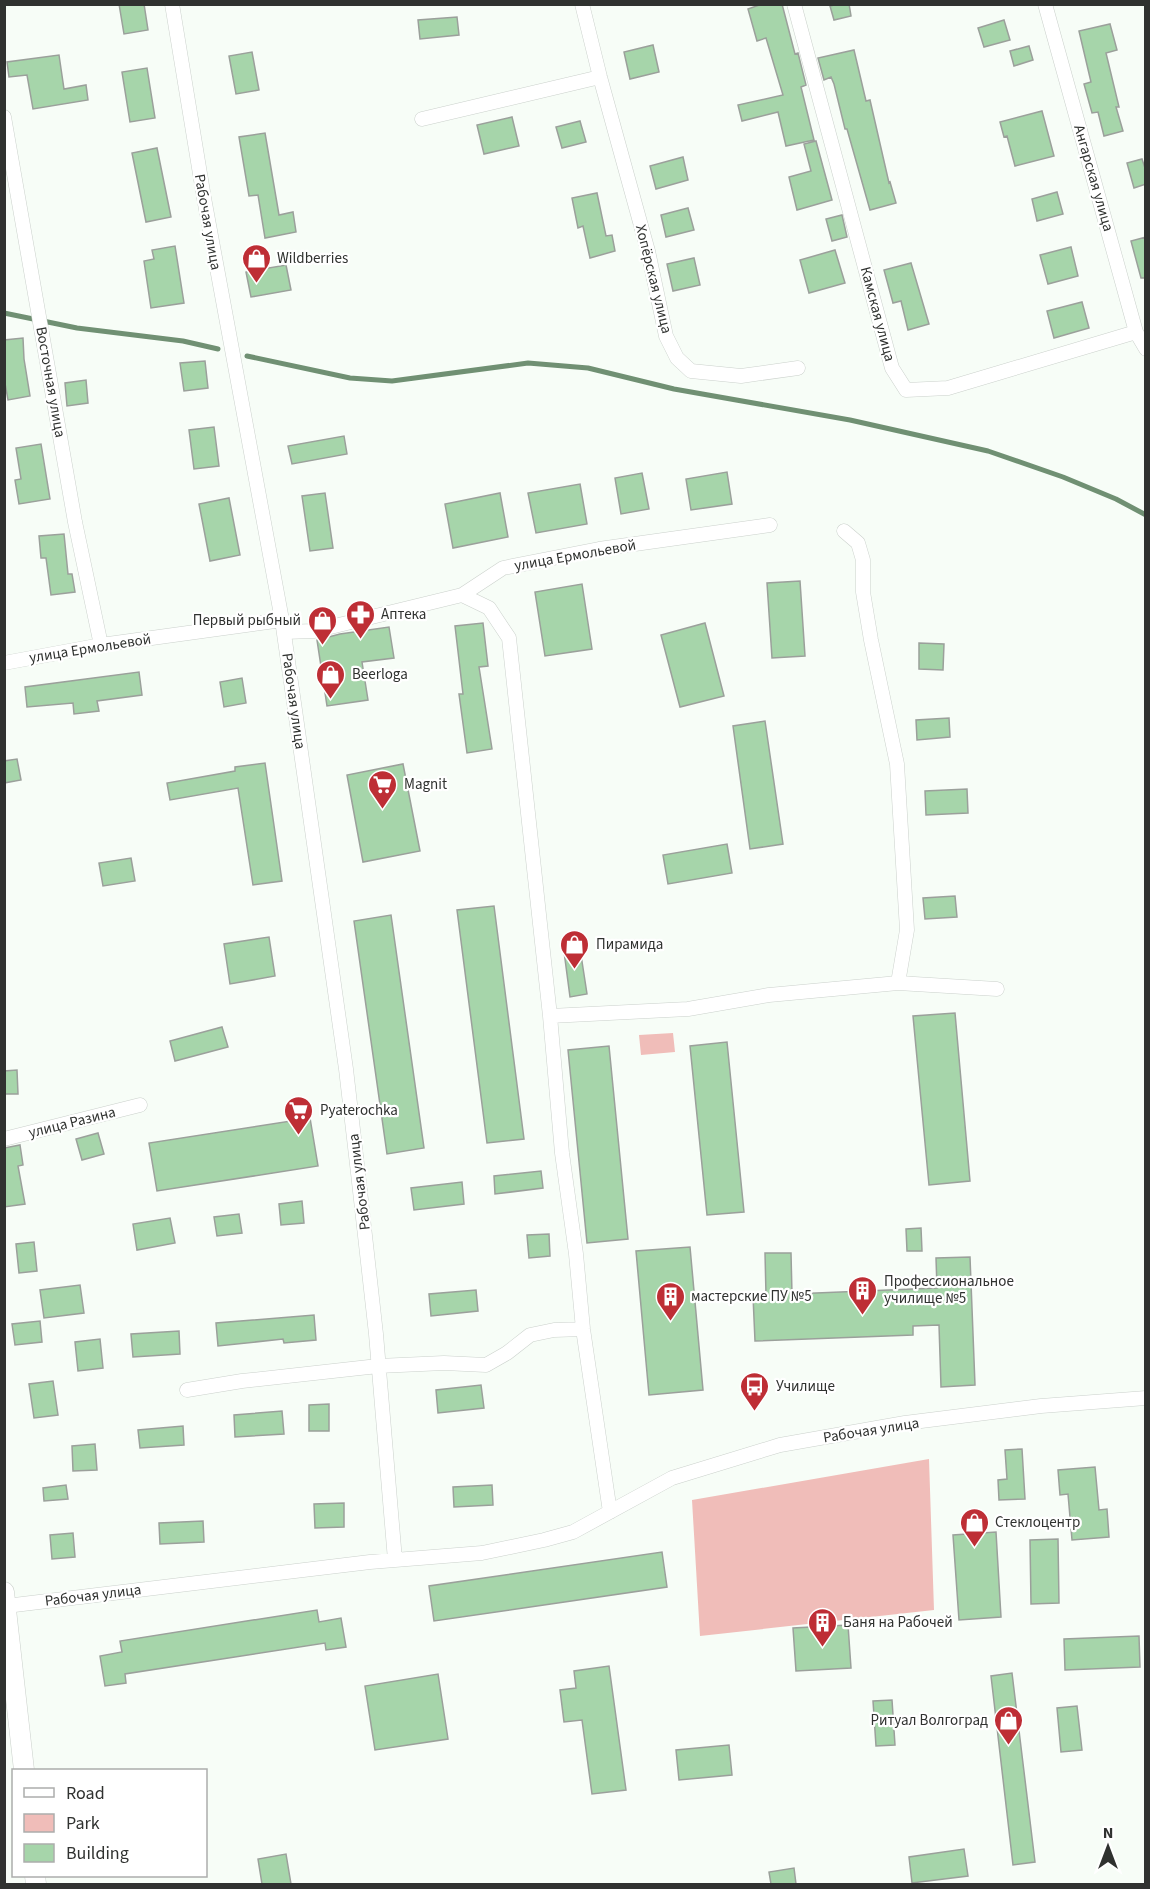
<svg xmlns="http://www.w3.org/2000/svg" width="1150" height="1889" font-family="'Source Sans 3',sans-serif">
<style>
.green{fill:#f0bdb9}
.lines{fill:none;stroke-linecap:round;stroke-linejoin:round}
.stream{stroke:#709073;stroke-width:5}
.building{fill:#a6d5aa;stroke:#9ba09b;stroke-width:1.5}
.street-casing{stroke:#cbd1cc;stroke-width:15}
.secondary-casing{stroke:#cbd1cc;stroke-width:21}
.street{stroke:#fff;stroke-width:14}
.secondary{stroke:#fff;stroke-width:20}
.labels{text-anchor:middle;stroke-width:4.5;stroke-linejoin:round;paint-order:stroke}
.street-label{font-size:15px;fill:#303230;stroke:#fff}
.poi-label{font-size:15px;fill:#303230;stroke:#fff;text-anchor:start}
</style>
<rect width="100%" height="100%" fill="#f7fdf7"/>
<path class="green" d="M673 1033 675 1052 641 1055 639 1035Z
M929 1459 934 1610 700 1636 692 1500Z"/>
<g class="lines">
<path class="stream" d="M4 313 77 328 183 341 218 349
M247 356 350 378 392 381 528 363 588 368 674 389 850 420 988 451 1063 477 1116 499 1146 515"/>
</g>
<path class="building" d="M119 4H144L148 30 124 34Z
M762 4H782L795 54 798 53 806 85 801 87 814 140 786 146 778 112 742 121 738 105 783 95 766 38 757 41 748 9Z
M839 4H849L851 16 834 20 830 6Z
M457 17 459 35 420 39 418 20Z
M1004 20 1010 40 984 47 978 28Z
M1110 24 1117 50 1106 53 1119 107H1116L1123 131 1104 136 1098 112 1092 113 1084 84 1091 82 1079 31Z
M653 45 659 72 630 79 624 52Z
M1029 46 1033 60 1014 66 1010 51Z
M854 50 866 101 870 100 889 183 890 182 896 203 870 210 847 129H845L834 84 831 77 824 80 818 58Z
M252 52 259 90 236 94 229 56Z
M59 55 64 89 86 85 88 100 33 109 27 75 9 77 7 62Z
M147 68 155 118 130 122 122 72Z
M1042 111 1054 156 1015 166 1007 136 1004 137 1000 122Z
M512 117 519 146 484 154 477 125Z
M580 121 586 142 562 148 556 127Z
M265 133 279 215 293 212 296 232 265 238 258 195 249 196 239 137Z
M816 141 832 200 797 210 789 177 811 171 804 144Z
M157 148 171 217 146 222 132 153Z
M683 157 688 180 656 189 650 166Z
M1142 159 1146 171V184L1134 188 1127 163Z
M1057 192 1063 214 1037 221 1032 199Z
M597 193 606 236 612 235 615 251 590 258 583 226 578 228 572 198Z
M688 208 694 230 666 237 661 215Z
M842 215 847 237 832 241 826 219Z
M1146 237V278H1141L1131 241Z
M175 246 184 303 151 308 144 261 154 259 152 250Z
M1071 247 1078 276 1048 284 1040 255Z
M835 250 845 283 809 293 800 260Z
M694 258 700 285 673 291 667 264Z
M911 263 929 324 908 330 901 301 893 303 884 270Z
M286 265 291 290 251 297 246 272Z
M1082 302 1089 328 1054 338 1047 311Z
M23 338 24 359 30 396 8 400 4 378V340Z
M205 361 208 388 184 391 180 363Z
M86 380 88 403 67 406 65 383Z
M214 427 219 466 194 469 189 430Z
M344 436 347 454 292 464 288 446Z
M41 444 50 499 19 504 15 480 21 479 16 448Z
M727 472 732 504 691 510 686 479Z
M642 473 649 509 621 514 615 478Z
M580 484 587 524 536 533 528 493Z
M325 493 333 548 310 551 302 496Z
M500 493 508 537 453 548 445 504Z
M229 498 240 555 210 561 199 504Z
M64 534 68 574H72L75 592 51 595 46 558H41L39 536Z
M800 581 805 656 772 658 767 583Z
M582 584 592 649 545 656 535 592Z
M483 623 488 666 479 667 492 749 467 753 459 694H463L455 626Z
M705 623 724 696 680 707 661 635Z
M389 627 394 658 362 662 368 700 327 706 317 640 340 634Z
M919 643 944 644 943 670 919 669Z
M139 672 142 695 97 701 99 711 74 714 73 703 27 707 25 687Z
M242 678 246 703 224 707 220 682Z
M949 718 950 737 917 740 916 720Z
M765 721 783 844 750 849 733 726Z
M17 759 21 780 4 783V761Z
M265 763 282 881 253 885 238 788 170 800 167 783 235 771V767Z
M403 764 420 851 363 862 347 775Z
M967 789 968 813 926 815 925 791Z
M727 844 732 873 668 884 663 855Z
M131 858 135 881 103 886 99 863Z
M955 896 957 917 925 919 923 898Z
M494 906 524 1139 487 1143 457 910Z
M391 915 424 1148 387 1154 354 921Z
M269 937 275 976 230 984 224 944Z
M579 942 587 994 570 997 563 944Z
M955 1013 970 1181 929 1185 913 1016Z
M222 1027 228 1047 175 1061 170 1041Z
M727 1042 744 1212 707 1215 690 1046Z
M609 1046 628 1239 587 1243 568 1050Z
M17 1070 18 1094H4V1071Z
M310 1118 318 1166 157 1191 149 1143Z
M98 1133 104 1154 82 1160 76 1139Z
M20 1145 23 1165 18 1166 25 1204 4 1207V1148Z
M541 1171 543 1188 495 1194 494 1176Z
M462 1182 464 1204 414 1210 411 1188Z
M302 1201 304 1223 281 1225 279 1204Z
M239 1214 242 1233 217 1236 214 1217Z
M170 1218 175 1243 137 1250 133 1224Z
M921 1228 922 1251H907L906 1229Z
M549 1234 550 1256 529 1258 527 1235Z
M34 1242 37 1271 19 1273 16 1244Z
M690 1247 703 1390 649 1395 636 1251Z
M765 1253H791L792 1294 937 1288 936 1258 970 1257 975 1385 941 1387 939 1325 913 1326V1335L755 1341 753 1296 766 1295Z
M80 1285 84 1313 44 1318 40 1290Z
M476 1290 478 1311 431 1316 429 1294Z
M314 1315 316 1340 284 1343 283 1339 218 1346 216 1323Z
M40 1321 42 1342 15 1345 12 1324Z
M179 1331 180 1354 133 1357 131 1334Z
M100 1339 103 1368 78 1371 75 1342Z
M53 1381 58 1415 34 1418 29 1384Z
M481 1385 484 1408 438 1413 436 1390Z
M329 1404V1431H309V1405Z
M282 1411 284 1434 235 1437 234 1415Z
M183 1426 184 1445 140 1448 138 1430Z
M95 1444 97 1470 73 1471 72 1446Z
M1022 1449 1025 1499 999 1500 998 1480 1007 1479 1005 1450Z
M1095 1467 1099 1510 1107 1509 1109 1537 1072 1540 1068 1494 1060 1495 1058 1470Z
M66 1485 68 1499 44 1501 43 1488Z
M492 1485 493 1505 454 1507 453 1487Z
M344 1503V1527L315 1528 314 1504Z
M203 1521 204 1542 160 1544 159 1523Z
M996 1532 1001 1617 959 1620 953 1535Z
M73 1533 75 1557 52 1559 50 1535Z
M1058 1539 1059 1603 1031 1604 1030 1540Z
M662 1552 667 1587 434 1621 429 1586Z
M317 1610 319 1622 341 1618 346 1647 326 1650 325 1643 125 1674 126 1683 105 1686 100 1656 122 1652 120 1641Z
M848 1625 851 1668 796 1671 793 1628Z
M1139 1636 1140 1667 1065 1670 1064 1639Z
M609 1666 626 1790 592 1794 582 1720 564 1722 560 1690 576 1688 574 1671Z
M1012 1673 1035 1862 1013 1865 991 1676Z
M438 1674 448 1739 375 1750 365 1686Z
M892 1700 895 1745 876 1746 873 1701Z
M1077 1706 1082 1750 1061 1752 1057 1708Z
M729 1745 732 1775 679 1780 676 1750Z
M964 1849 968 1876 912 1883 909 1857Z
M286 1854 291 1884H262L258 1859Z
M794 1868 796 1884H771L769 1872Z"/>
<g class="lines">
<defs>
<path id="street" d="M172 4 204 198 282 620 294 703 346 1069 358 1173 376 1334 395 1560
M582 4 600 77 648 251 666 336 677 358 691 371 741 376 798 368
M794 4 892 368 906 390 948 388 1136 332
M1045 4 1136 332 1146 349
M4 117 75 522 101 645
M422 119 600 77
M844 531 858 543 863 560V592L871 640 897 764 907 930 898 983
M462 595 489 608 509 638 550 1016 562 1153 576 1254 583 1329 610 1512
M284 632 314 631 462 595 503 568 599 549 770 525
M4 663 101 645 282 620
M550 1016 688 1009 769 995 898 983 997 989
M4 1139 140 1105
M187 1390 242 1381 378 1366 444 1363 486 1365 507 1353 530 1335 554 1330 583 1329
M6 1606 370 1562 482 1553 544 1540 573 1532 672 1478 780 1445 905 1423 1041 1406 1146 1398"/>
<path id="secondary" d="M4 1592 24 1770
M35 1876 36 1884"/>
</defs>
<use href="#street" class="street-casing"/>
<use href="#secondary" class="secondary-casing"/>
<use href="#street" class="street"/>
<use href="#secondary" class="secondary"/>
</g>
<defs>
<symbol id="shop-pin" viewBox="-11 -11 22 30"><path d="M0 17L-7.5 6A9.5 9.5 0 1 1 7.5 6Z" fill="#be2e35" stroke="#fff"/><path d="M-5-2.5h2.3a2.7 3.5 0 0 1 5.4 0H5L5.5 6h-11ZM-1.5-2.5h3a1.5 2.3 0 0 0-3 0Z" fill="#fff"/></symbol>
<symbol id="pharmacy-pin" viewBox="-11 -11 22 30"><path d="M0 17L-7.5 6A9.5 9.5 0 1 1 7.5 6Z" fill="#be2e35" stroke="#fff"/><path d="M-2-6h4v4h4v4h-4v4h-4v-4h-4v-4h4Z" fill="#fff"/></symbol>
<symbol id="supermarket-pin" viewBox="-11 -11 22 30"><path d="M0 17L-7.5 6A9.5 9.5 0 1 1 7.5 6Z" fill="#be2e35" stroke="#fff"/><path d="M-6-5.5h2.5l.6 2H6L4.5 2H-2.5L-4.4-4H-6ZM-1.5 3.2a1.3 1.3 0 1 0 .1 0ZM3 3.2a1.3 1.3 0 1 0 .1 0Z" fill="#fff"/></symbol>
<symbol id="building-pin" viewBox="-11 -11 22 30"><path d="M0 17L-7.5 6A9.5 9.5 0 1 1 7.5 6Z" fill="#be2e35" stroke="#fff"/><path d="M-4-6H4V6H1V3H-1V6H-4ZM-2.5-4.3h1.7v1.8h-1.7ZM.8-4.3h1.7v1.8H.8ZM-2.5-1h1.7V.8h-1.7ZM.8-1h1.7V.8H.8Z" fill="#fff"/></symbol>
<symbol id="bus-pin" viewBox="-11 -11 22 30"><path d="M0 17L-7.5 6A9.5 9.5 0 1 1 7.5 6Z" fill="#be2e35" stroke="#fff"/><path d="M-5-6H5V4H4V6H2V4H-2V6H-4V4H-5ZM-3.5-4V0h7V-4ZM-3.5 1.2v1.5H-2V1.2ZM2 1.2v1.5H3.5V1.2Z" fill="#fff"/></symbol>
</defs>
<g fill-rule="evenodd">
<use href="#shop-pin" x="240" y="242" width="33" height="45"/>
<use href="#pharmacy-pin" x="344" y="598" width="33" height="45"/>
<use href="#shop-pin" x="306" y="604" width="33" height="45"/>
<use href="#shop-pin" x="314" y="658" width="33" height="45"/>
<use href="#supermarket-pin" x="366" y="768" width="33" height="45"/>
<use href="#shop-pin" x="558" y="928" width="33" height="45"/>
<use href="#supermarket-pin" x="282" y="1094" width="33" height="45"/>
<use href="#building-pin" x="846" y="1274" width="33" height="45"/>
<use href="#building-pin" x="654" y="1280" width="33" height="45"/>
<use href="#bus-pin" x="738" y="1370" width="33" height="45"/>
<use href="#shop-pin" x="958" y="1506" width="33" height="45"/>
<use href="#building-pin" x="806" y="1606" width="33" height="45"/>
<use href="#shop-pin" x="992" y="1704" width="33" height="45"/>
</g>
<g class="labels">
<g class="street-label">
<text transform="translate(1094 178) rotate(74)" y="5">Ангарская улица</text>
<text transform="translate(208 222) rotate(80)" y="5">Рабочая улица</text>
<text transform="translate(654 279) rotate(76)" y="5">Хопёрская улица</text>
<text transform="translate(878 314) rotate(75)" y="5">Камская улица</text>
<text transform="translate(51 382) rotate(80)" y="5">Восточная улица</text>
<text transform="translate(575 555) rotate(-10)" y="5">улица Ермольевой</text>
<text transform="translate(90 648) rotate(-9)" y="5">улица Ермольевой</text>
<text transform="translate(294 701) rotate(82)" y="5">Рабочая улица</text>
<text transform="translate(72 1122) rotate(-14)" y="5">улица Разина</text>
<text transform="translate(359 1182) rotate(-97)" y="5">Рабочая улица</text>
<text transform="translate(871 1430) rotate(-9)" y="5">Рабочая улица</text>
<text transform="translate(93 1595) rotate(-7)" y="5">Рабочая улица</text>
</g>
<g class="poi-label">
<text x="277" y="263">Wildberries</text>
<text x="381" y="619">Аптека</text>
<text x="301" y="625" text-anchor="end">Первый рыбный</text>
<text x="352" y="679">Beerloga</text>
<text x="404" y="789">Magnit</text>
<text x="596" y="949">Пирамида</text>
<text x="320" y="1115">Pyaterochka</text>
<text x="884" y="1286">Профессиональное<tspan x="884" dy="17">училище №5</tspan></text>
<text x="691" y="1301">мастерские ПУ №5</text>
<text x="776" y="1391">Училище</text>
<text x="995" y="1527">Стеклоцентр</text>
<text x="843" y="1627">Баня на Рабочей</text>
<text x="988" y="1725" text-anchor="end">Ритуал Волгоград</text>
</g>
</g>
<rect width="1150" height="1889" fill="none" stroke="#303230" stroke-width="12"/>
<rect x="12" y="1769" width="195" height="108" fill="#ffffff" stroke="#acadac" stroke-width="1.5"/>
<rect x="24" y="1788" width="30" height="9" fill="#ffffff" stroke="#acadac" stroke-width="1.5"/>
<text x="66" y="1799" font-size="18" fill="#303230">Road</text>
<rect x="24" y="1814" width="30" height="18" fill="#f0bdb9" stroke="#acadac" stroke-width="1.5"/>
<text x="66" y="1829" font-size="18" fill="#303230">Park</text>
<rect x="24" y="1844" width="30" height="18" fill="#a6d5aa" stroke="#acadac" stroke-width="1.5"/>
<text x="66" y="1859" font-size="18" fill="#303230">Building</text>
<g transform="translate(1108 1847)" stroke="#ffffff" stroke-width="4.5" paint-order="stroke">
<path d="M0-4.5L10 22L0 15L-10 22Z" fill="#303230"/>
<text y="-9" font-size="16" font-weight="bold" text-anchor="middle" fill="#303230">N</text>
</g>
</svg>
